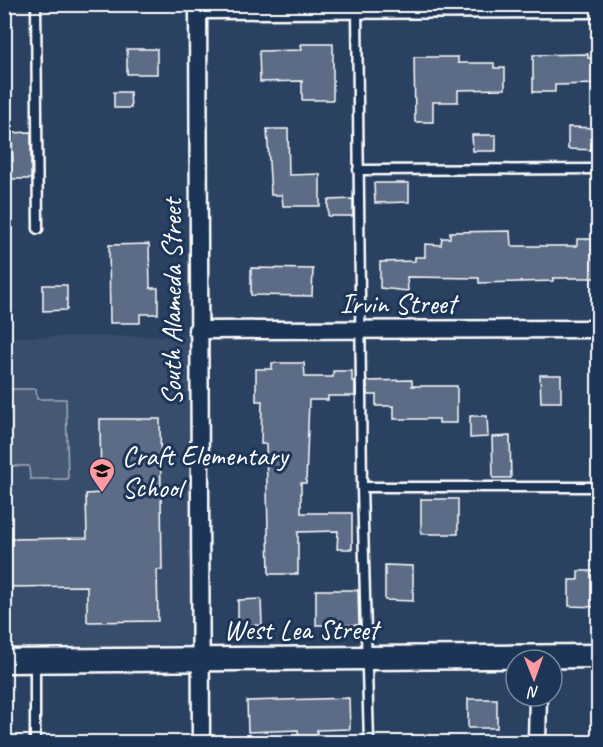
<svg xmlns="http://www.w3.org/2000/svg" width="603" height="747" font-family="Caveat,sans-serif">
<style>
.built{fill:#394e6c}
.green{fill:#465975;stroke:#a2acba;stroke-width:1.5}
.building{fill:#5b6c86;stroke:#fff;stroke-width:1.5}
.lines{fill:none;stroke-linecap:round;stroke-linejoin:round}
.service-casing{stroke:#fff;stroke-width:13}
.minor-casing{stroke:#fff;stroke-width:21}
.secondary-casing{stroke:#fff;stroke-width:27}
.service{stroke:#1d3557;stroke-width:8}
.minor{stroke:#1d3557;stroke-width:16}
.secondary{stroke:#1d3557;stroke-width:22}
.labels{text-anchor:middle;stroke-width:6;stroke-linejoin:round;paint-order:stroke}
.street-label{font-size:28px;fill:#fff;stroke:#1d3557}
.poi-label{font-size:28px;fill:#fff;stroke:#1d3557;text-anchor:start}
</style>
<rect width="100%" height="100%" fill="#2a4161"/>
<filter id="ink" filterUnits="userSpaceOnUse"><feTurbulence type="fractalNoise" baseFrequency=".0167" numOctaves="2"/><feDisplacementMap in="SourceGraphic" scale="12" xChannelSelector="R" yChannelSelector="G"/><feConvolveMatrix kernelMatrix="1 2 1 2 8 2 1 2 1" color-interpolation-filters="sRGB"/></filter>
<g filter="url(#ink)">
<path class="built" d="M197 336 200 660 5 661 4 337Z"/>
<path class="green" d="M5 389H36L37 399H66L68 479H30L29 466H11L10 430H5Z"/>
<path class="building" d="M301 44H333V100H302V81L260 82 259 51 302 50Z
M127 49H157V74H127Z
M588 54V58H598V84L555 85V92H533V55Z
M414 57H458V63H494V68H505V89L458 90V102H433V122H415Z
M114 92H130L131 108H114Z
M568 127 598 128V150L568 149Z
M267 129H288L289 175 320 174V206H283L282 195H271Z
M31 132V179H6V161H13L11 133Z
M472 135H496V151H473Z
M374 183H409V202L375 203Z
M353 199V216H328V200Z
M510 231 511 246H577V239H597V278H553V281L479 283V278L407 277 408 291 380 288V262L415 261V257H425V244L441 245 442 238H450V232Z
M149 244 150 288H158V314H140V323H110L109 245Z
M251 268 313 269 312 296 251 295Z
M43 285H67V310L43 311Z
M272 363H304L305 377H333V371H352V381H355V396H328V400H309L306 483H301V513H352V549H337L338 531 298 532V574H269L266 444H261L262 401H256V369H272Z
M540 375H561V402H541Z
M412 380V386H457V423H439V419H394V406H376V395H367V381Z
M470 416H487L488 437 470 438Z
M100 419H160L162 570H157L158 621 87 622V586L4 587V553H10V539L87 538 86 494 101 493Z
M510 436 511 478H493L492 437Z
M421 499H458V534H421Z
M385 565 413 566V601L385 600Z
M578 571H598V607L569 606V580H578Z
M316 590H358L359 625H316Z
M261 599 262 625 238 626V600Z
M349 698 350 729 317 730V742H299L298 730 248 732 247 701Z
M468 699H497V728H468Z"/>
<g class="lines">
<defs>
<path id="service" d="M36 4 38 229
M357 8 362 487 369 742
M358 170 598 169
M362 487H598
M35 662V742"/>
<path id="minor" d="M198 4 201 742
M198 10 598 9
M197 330 598 329
M537 742 538 696"/>
<path id="secondary" d="M4 661 598 656"/>
</defs>
<use href="#service" class="service-casing"/>
<use href="#minor" class="minor-casing"/>
<use href="#secondary" class="secondary-casing"/>
<use href="#service" class="service"/>
<use href="#minor" class="minor"/>
<use href="#secondary" class="secondary"/>
</g>
</g>
<defs>
<symbol id="school-pin" viewBox="-11 -11 22 30"><path d="M0 17L-7.5 6A9.5 9.5 0 1 1 7.5 6Z" fill="#ff9aa2" stroke="#1d3557"/><path d="M0-5L7-2L0 1L-7-2ZM-4 1L0 2.5L4 1V4Q0 6-4 4Z" fill="#111"/></symbol>
</defs>
<g fill-rule="evenodd">
<use href="#school-pin" x="87" y="456" width="30" height="40"/>
</g>
<g class="labels">
<g class="street-label">
<text transform="translate(171 302) rotate(-90)" y="10">South Alameda Street</text>
<text x="398" y="313">Irvin Street</text>
<text x="301" y="639">West Lea Street</text>
</g>
<g class="poi-label">
<text x="122" y="465">Craft Elementary<tspan x="122" dy="32">School</tspan></text>
</g>
</g>
<rect width="603" height="747" fill="none" stroke="#1d3557" stroke-width="24"/>
<rect x="12" y="12" width="579" height="723" fill="none" stroke="#fff" stroke-width="2" filter="url(#ink)"/>
<g transform="translate(534 678) rotate(179)"><circle r="28" fill="#1d3557" stroke="#77869a" stroke-width="1.5"/>
<path d="M0-4.5L10 22L0 15L-10 22Z" fill="#ff9aa2"/>
<text y="-9" font-size="16" font-weight="bold" text-anchor="middle" fill="#ffffff">N</text>
</g>
</svg>
